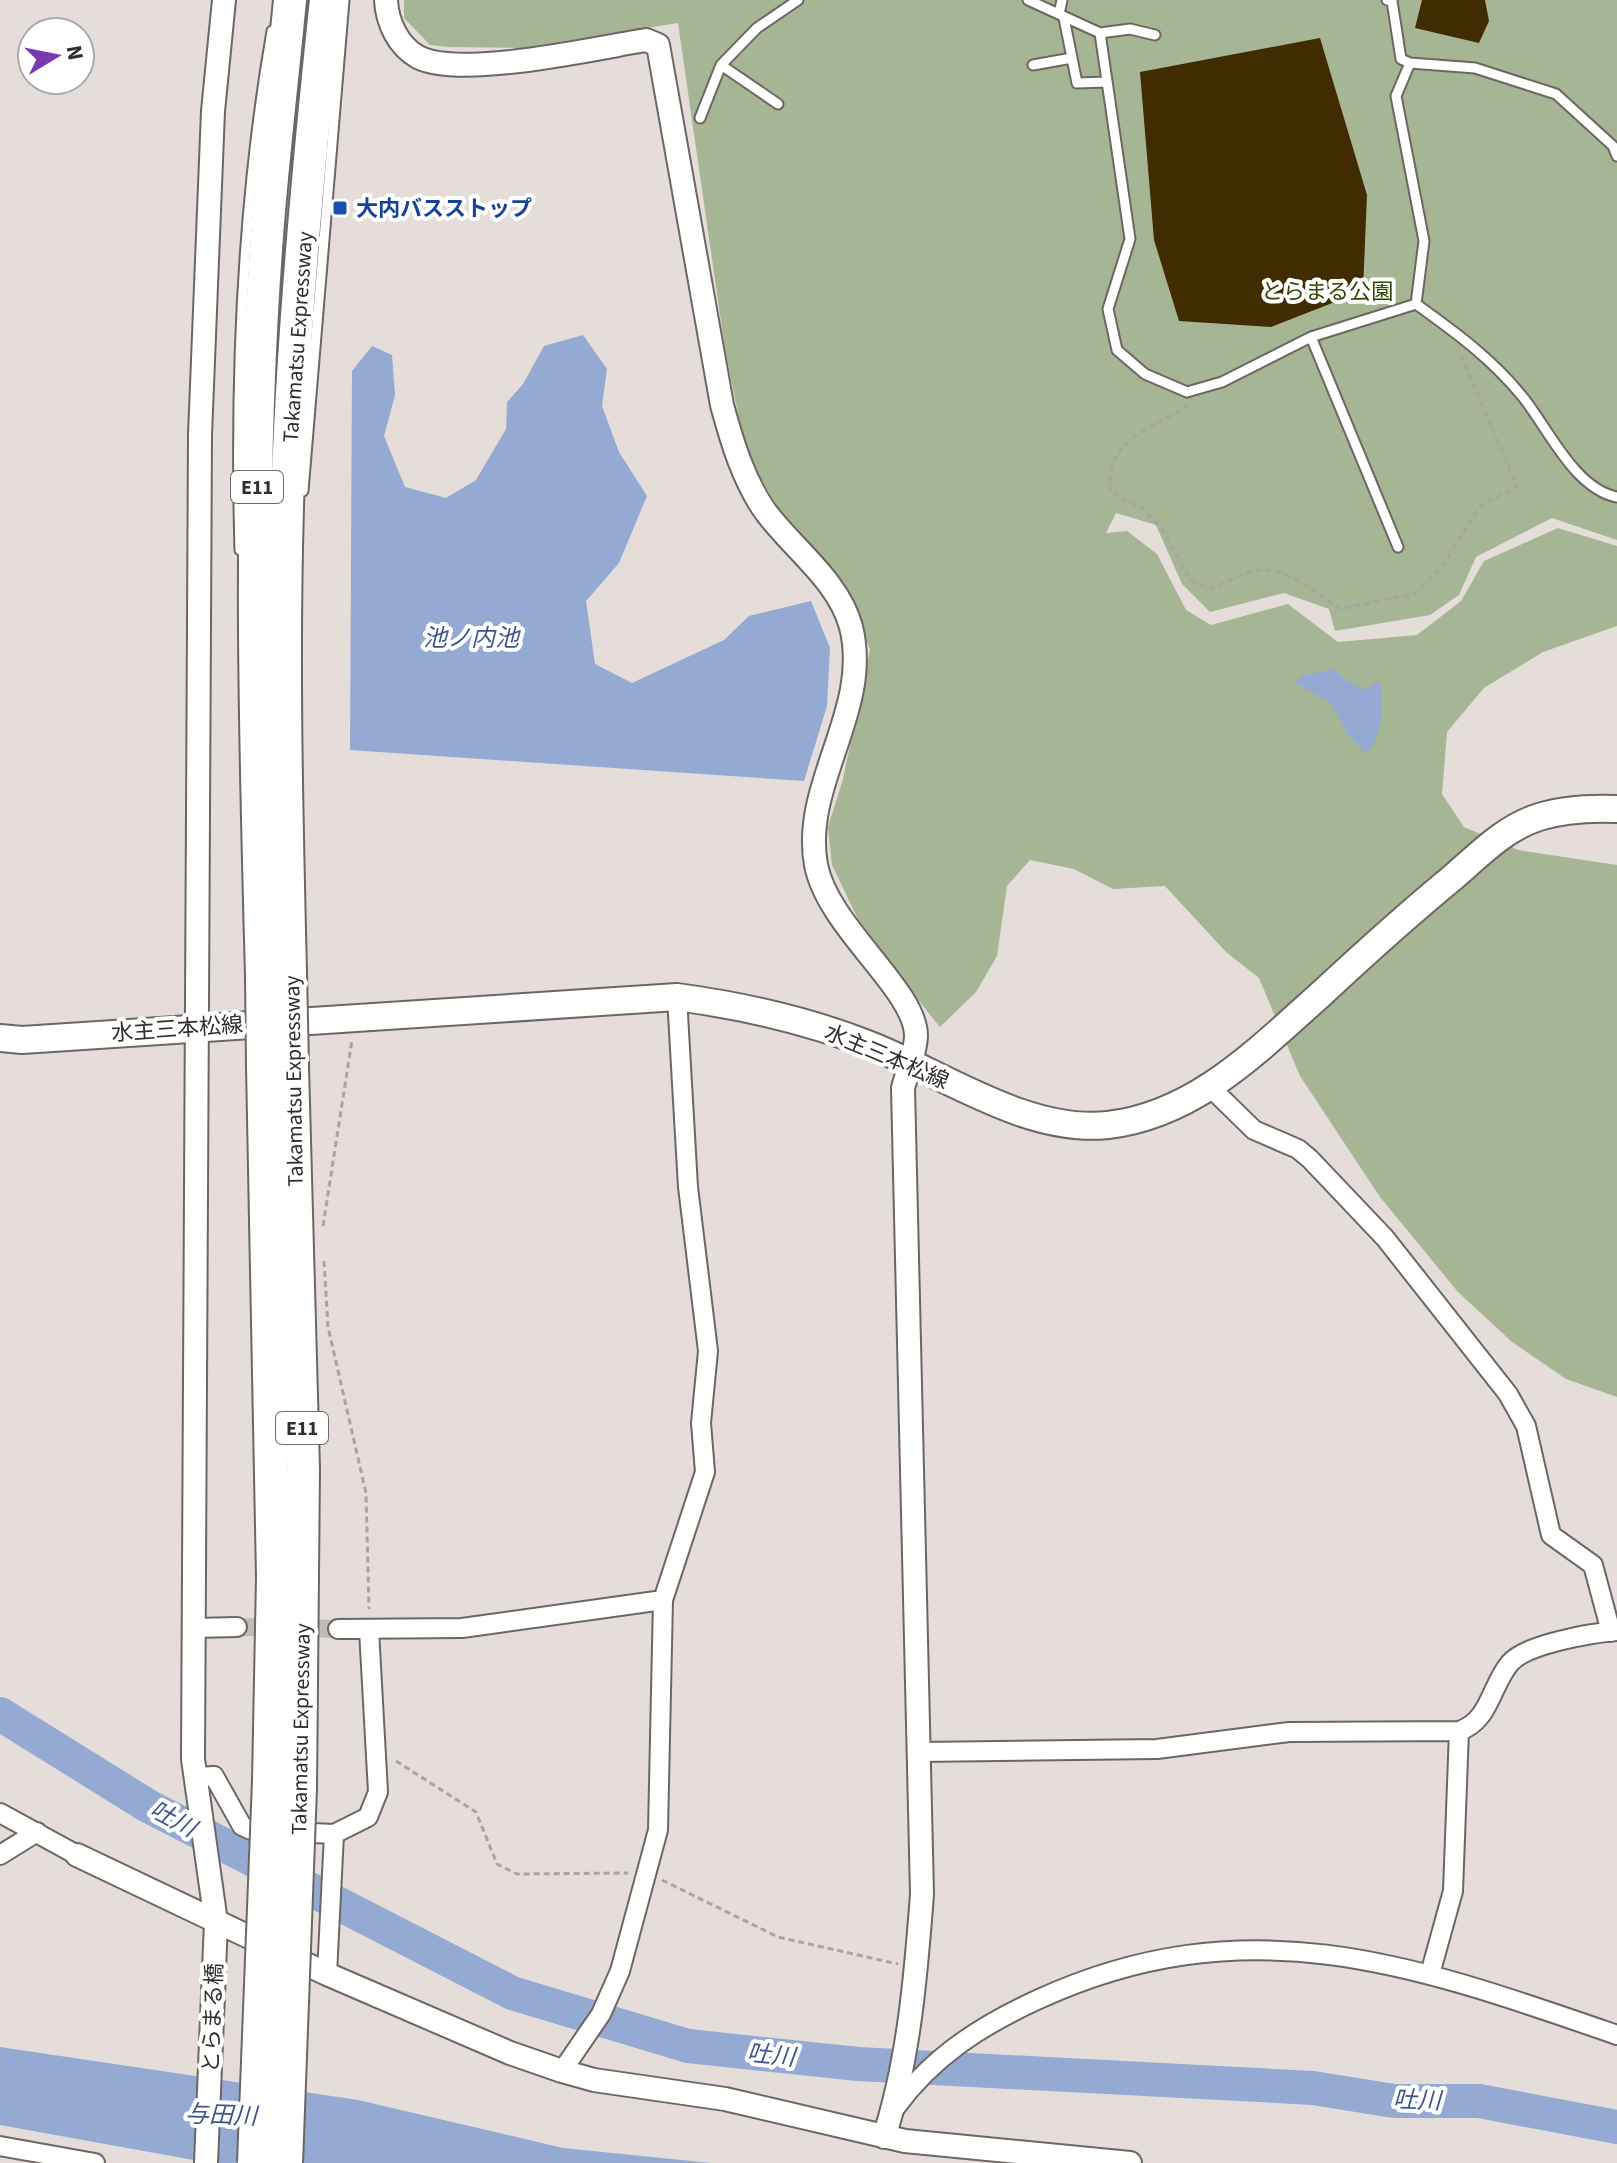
<svg xmlns="http://www.w3.org/2000/svg" width="1617" height="2163" font-family="'Source Sans 3','Noto Sans JP',sans-serif">
<style>
.green{fill:#a6b694}
.water{fill:#95aad2}
.lines{fill:none;stroke-linecap:round;stroke-linejoin:round}
.river{stroke:#95aad2;stroke-width:34}
.building{fill:#412b01}
.minor-tunnel{stroke:#c1bab7;stroke-width:18;stroke-dasharray:18 9;stroke-linecap:butt}
.service-casing{stroke:#6d6663;stroke-width:13}
.minor-casing{stroke:#6d6663;stroke-width:22}
.tertiary-casing{stroke:#6d6663;stroke-width:26}
.secondary-casing{stroke:#6d6663;stroke-width:30}
.motorway-casing{stroke:#6d6663;stroke-width:36}
.path{stroke:#aaa3a1;stroke-width:3;stroke-dasharray:6 4;stroke-linecap:butt}
.service{stroke:#fff;stroke-width:9}
.minor{stroke:#fff;stroke-width:18}
.tertiary{stroke:#fff;stroke-width:22}
.secondary{stroke:#fff;stroke-width:26}
.motorway{stroke:#fff;stroke-width:32}
.motorway-bridge-casing{stroke:#6d6663;stroke-width:36;stroke-linecap:butt}
.motorway-bridge{stroke:#fff;stroke-width:32}
.transit-dot{fill:#1a4fb4;stroke:#fff;stroke-width:3}
.labels{text-anchor:middle;stroke-width:8;stroke-linejoin:round;paint-order:stroke}
.shield{fill:#fff;stroke:#6f6d6c;stroke-width:2}
.shield-label{font-size:20px;font-weight:bold;fill:#312e2d}
.transit-label{font-size:22px;font-weight:bold;fill:#164399;stroke:#fff;text-anchor:start}
.park-label{font-size:22px;fill:#304702;stroke:#fff}
.street-label{font-size:22px;fill:#312e2d;stroke:#fff}
.water-label{font-size:24px;font-style:italic;fill:#3c558b;stroke:#fff}
</style>
<rect width="100%" height="100%" fill="#e5ddda"/>
<path class="green" d="M404 0H1617V540L1552 518 1476 557 1459 595 1430 615 1335 631 1329 609 1284 593 1210 612 1182 584 1156 525 1116 513 1106 533 1127 531 1157 554 1186 610 1211 625 1288 604 1338 642 1417 635 1461 601 1484 561 1558 528 1617 546V626L1543 652 1484 688 1447 732 1442 794 1464 827 1518 850 1617 865V1397L1566 1379 1512 1342 1458 1292 1380 1197 1300 1076 1259 978 1226 952 1165 886 1113 889 1074 869 1030 860 1007 886 997 956 976 992 940 1027 866 936 832 865 828 827 843 779 870 650 850 596 780 511 746 453 725 349 678 23 522 48 448 47 430 45 404 18Z"/>
<path class="water" d="M583 335 607 369 602 406 619 452 647 496 619 563 586 601 595 664 632 683 724 640 749 616 811 601 830 648 827 706 804 781 350 750 352 371 372 346 392 355 395 395 384 436 405 487 446 498 476 480 506 429 507 402 523 384 544 346Z
M1336 669 1344 679 1364 690 1380 680C1383 705 1384 735 1366 754L1347 733 1330 702 1294 683 1303 675Z
M0 2047 358 2100 563 2148 711 2163H210L0 2125Z"/>
<g class="lines">
<path class="river" d="M0 1714 148 1806 512 1993 688 2046 858 2064 1313 2088 1394 2101H1479L1617 2127"/>
</g>
<path class="building" d="M1422 0H1485L1489 21 1479 43 1415 28Z
M1320 38 1367 195 1363 291 1271 327 1179 321 1154 240 1140 72Z"/>
<g class="lines">
<path class="minor-tunnel" d="M237 1627 338 1629"/>
<defs>
<path id="service" d="M1028 0 1100 33 1130 239 1108 309 1117 350 1145 374 1187 392 1222 382 1311 337 1416 304 1424 241 1396 96 1410 63 1475 68 1556 94 1613 146 1617 156
M1387 0 1392 1 1401 59 1410 63
M1059 14 1062 0
M1064 18 1077 83 1107 82
M1100 33 1130 29 1155 35
M721 65 778 104
M1033 65 1072 58
M700 118 721 65 757 28 798 0
M1416 304C1455 332 1491 358 1522 396 1547 426 1574 489 1617 497
M1311 337 1398 547
M303 491 344 0
M240 550C235 377 242 203 272 31"/>
<path id="minor" d="M1210 1087 1254 1130 1298 1149 1310 1159 1385 1238 1508 1394 1526 1426 1551 1535 1593 1565 1611 1632
M195 1628 237 1627
M338 1629 462 1628 663 1600
M920 1752 1157 1749 1289 1732 1459 1731C1490 1721 1491 1685 1510 1663 1526 1644 1592 1633 1617 1631
M196 1777 214 1776 242 1826 251 1830 334 1834 368 1817 378 1792 369 1630
M0 1813 77 1855
M0 1855 37 1832
M327 1974 334 1834
M1430 1974 1453 1891 1459 1731
M562 2071 601 2014 620 1971 658 1830 663 1600 705 1472 701 1423 708 1351 688 1187 677 997
M896 2107C933 2056 982 2025 1039 1999 1247 1904 1415 1965 1617 2035
M0 2146 95 2163"/>
<path id="tertiary" d="M386 0C387 22 398 46 418 57 460 79 596 48 646 40L658 45 722 405C732 442 743 479 765 511 793 549 839 581 851 627 872 710 801 784 816 865 828 927 915 989 916 1035 916 1052 907 1072 903 1088L922 1894C916 1974 909 2060 884 2137
M77 1855 327 1974 510 2053 562 2071 594 2080 725 2099 905 2141 1130 2163
M206 2163 216 1922 193 1759 200 435 213 111 224 0"/>
<path id="secondary" d="M0 1038 22 1040 677 997C744 1006 807 1020 870 1045 942 1073 1027 1134 1108 1125 1195 1115 1257 1051 1320 995 1363 955 1406 916 1451 879 1478 856 1504 828 1539 817 1564 809 1592 808 1617 809"/>
<path id="motorway" d="M290 972C286 807 282 641 288 476 294 317 309 158 326 0
M262 975C255 725 248 473 268 223 274 149 283 74 290 0
M263 1066 273 1577 269 1781
M292 1067 303 1469 300 1788"/>
</defs>
<use href="#service" class="service-casing"/>
<use href="#minor" class="minor-casing"/>
<use href="#tertiary" class="tertiary-casing"/>
<use href="#secondary" class="secondary-casing"/>
<use href="#motorway" class="motorway-casing"/>
<path class="path" d="M1187 404 1186 408C1148 429 1105 441 1110 492L1144 509 1165 533 1190 580 1211 588C1224 584 1234 577 1247 573 1282 560 1313 593 1340 609L1416 593 1442 567 1479 507 1517 486 1461 356
M323 1226 352 1040
M324 1261 328 1327 366 1493 369 1609
M396 1761 476 1812 497 1864 517 1874 628 1873
M662 1880 778 1937 898 1964"/>
<use href="#service" class="service"/>
<use href="#minor" class="minor"/>
<use href="#tertiary" class="tertiary"/>
<use href="#secondary" class="secondary"/>
<use href="#motorway" class="motorway"/>
<defs>
<path id="motorway-bridge" d="M290 972 292 1067
M262 975 263 1066
M254 2163 269 1781
M286 2163 300 1788"/>
</defs>
<use href="#motorway-bridge" class="motorway-bridge-casing"/>
<use href="#motorway-bridge" class="motorway-bridge"/>
</g>
<rect class="transit-dot" x="332" y="200" width="16" height="16" rx="4"/>
<g class="labels">
<g class="shield">
<rect x="231" y="471" width="52" height="32" rx="6"/>
<rect x="276" y="1412" width="52" height="32" rx="6"/>
</g>
<g class="shield-label">
<text x="257" y="494">E11</text>
<text x="302" y="1435">E11</text>
</g>
<g class="transit-label">
<text x="356" y="216">大内バスストップ</text>
</g>
<g class="park-label">
<text x="1327" y="299">とらまる公園</text>
</g>
<g class="street-label">
<text transform="translate(297 337) rotate(-86)" y="8">Takamatsu Expressway</text>
<text transform="translate(177 1028) rotate(-4)" y="8">水主三本松線</text>
<text transform="translate(887 1056) rotate(23)" y="8">水主三本松線</text>
<text transform="translate(293 1081) rotate(-91)" y="8">Takamatsu Expressway</text>
<text transform="translate(300 1729) rotate(-89)" y="8">Takamatsu Expressway</text>
<text transform="translate(212 2018) rotate(-88)" y="8">とらまる橋</text>
</g>
<g class="water-label">
<text x="471" y="646">池ノ内池</text>
<text transform="translate(173 1819) rotate(28)" y="8">吐川</text>
<text transform="translate(771 2055) rotate(6)" y="8">吐川</text>
<text transform="translate(1417 2100) rotate(2)" y="8">吐川</text>
<text transform="translate(221 2115) rotate(2)" y="8">与田川</text>
</g>
</g>
<g transform="translate(56 56) rotate(80)"><circle r="38" fill="#ffffff" stroke="#adabab" stroke-width="2"/>
<path d="M0-6L14 30L0 20L-14 30Z" fill="#783ab0"/>
<text y="-12" font-size="22" font-weight="bold" text-anchor="middle" fill="#312e2d">N</text>
</g>
</svg>
